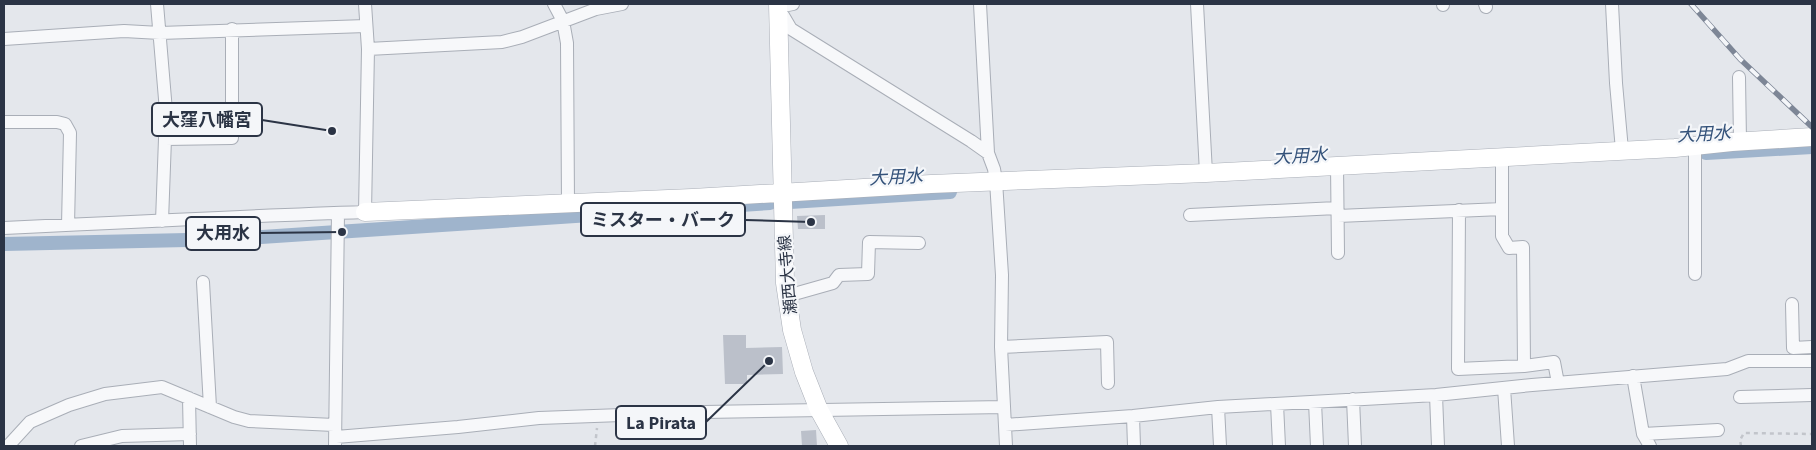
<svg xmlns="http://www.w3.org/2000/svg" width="1816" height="450" font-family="'Source Sans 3','Noto Sans JP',sans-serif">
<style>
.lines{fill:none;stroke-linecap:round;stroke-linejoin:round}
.canal{stroke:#9fb4cc;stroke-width:14}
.building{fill:#bbc0ca}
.street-casing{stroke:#a9aeb7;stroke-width:14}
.secondary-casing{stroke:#a9aeb7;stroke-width:19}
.path{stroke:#c2c5cb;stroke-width:2.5;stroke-dasharray:4 4;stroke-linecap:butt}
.street{stroke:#f7f8fa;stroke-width:12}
.secondary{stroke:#fff;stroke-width:18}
.rail-casing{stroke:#7d8696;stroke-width:5.5}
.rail{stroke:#f4f6f9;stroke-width:4;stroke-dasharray:11;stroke-linecap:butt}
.labels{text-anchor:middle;stroke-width:4.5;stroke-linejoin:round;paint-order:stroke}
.street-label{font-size:16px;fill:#2b3445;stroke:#f4f6f9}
.water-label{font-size:18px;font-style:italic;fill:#34527a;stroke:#f4f6f9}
.leader{fill:none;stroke:#2b3445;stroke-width:2}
.callout-dot{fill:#2b3445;stroke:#f4f6f9;stroke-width:2}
.callout{fill:#f4f6f9;stroke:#2b3445;stroke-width:2}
.callout-label{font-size:18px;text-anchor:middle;font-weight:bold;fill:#2b3445}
</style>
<rect width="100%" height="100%" fill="#e4e7ec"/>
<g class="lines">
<path class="canal" d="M1706 153 1812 147
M790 202 950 192
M4 244 233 239 770 203"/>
</g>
<path class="building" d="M825 215V229H798L797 216Z
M723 335H746V348L782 347 783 374 747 375V384H725Z
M816 430 817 446H802L801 431Z"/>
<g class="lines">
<defs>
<path id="street" d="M157 4 166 111 162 221
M554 4 563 21 567 43 568 204
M793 4 778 7 791 29 971 141 988 153
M980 4 988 153 994 169 996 181 1002 275 1001 347 1006 446
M1197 4 1206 173
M1443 4V5
M1485 4 1486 7
M1612 4 1616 83 1622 150
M4 39 124 31 160 33 366 26
M368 49 502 42 522 37 596 9 622 4
M1739 77 1740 141
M4 122H57L65 124 70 133 68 225
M165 139 232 138V29
M1695 146V274
M1337 166 1338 253
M1459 210 1458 369 1524 366 1523 247 1509 248 1502 236V209
M1190 215 1337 208
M1338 216 1502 209V157
M4 228C124 222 244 216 365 212L368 49 365 4
M203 282 210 407
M787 296 833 283 839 275 868 274 869 242 919 243
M1792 304 1793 348 1812 347
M1001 347 1107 342 1108 383
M1524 366 1554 362 1558 383
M1633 376 1643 434 1650 446
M1504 388 1508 446
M1436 395 1438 446
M1740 397 1812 395
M189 398 190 446
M1353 399 1355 446
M1315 402 1317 446
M1277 404 1279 446
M1218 407 1220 446
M1133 416 1134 446
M1005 425 1133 416 1218 407 1436 395 1532 385 1727 369 1748 361H1812
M1643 434 1718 430
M336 437 458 427 539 418 704 412 1004 407
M8 446 30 422 69 405 105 394 162 387 234 417 249 421 334 425
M81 446 122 436 190 434
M335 446 338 213"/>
<path id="secondary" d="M778 4 785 283 792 330 804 372 819 410 839 446
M365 212 692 198 931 184 1206 173 1675 148 1732 142 1812 137"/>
</defs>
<use href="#street" class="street-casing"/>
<use href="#secondary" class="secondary-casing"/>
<path class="path" d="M595 446 597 428
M1741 446 1740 440 1744 433 1812 434"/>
<use href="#street" class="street"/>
<use href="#secondary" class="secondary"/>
<defs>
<path id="rail" d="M1691 4 1740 59 1812 127"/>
</defs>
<use href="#rail" class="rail-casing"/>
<use href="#rail" class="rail"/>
</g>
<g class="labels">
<g class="street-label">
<text transform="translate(787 275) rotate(-95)" y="6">瀬西大寺線</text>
</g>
<g class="water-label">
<text transform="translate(1704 134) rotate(-3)" y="6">大用水</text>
<text transform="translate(1300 156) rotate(-3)" y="6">大用水</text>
<text transform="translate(896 177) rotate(-3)" y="6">大用水</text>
</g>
</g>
<path class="leader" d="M332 131L262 120M811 222L745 220M342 232L260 233M769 361L706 422"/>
<g class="callout-dot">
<circle cx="332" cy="131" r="5"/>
<circle cx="811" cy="222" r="5"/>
<circle cx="342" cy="232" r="5"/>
<circle cx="769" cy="361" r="5"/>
</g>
<g class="callout">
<rect x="152" y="103" width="110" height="33" rx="5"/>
<rect x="581" y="203" width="164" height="33" rx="5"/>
<rect x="186" y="217" width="74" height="33" rx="5"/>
<rect x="616" y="406" width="90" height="33" rx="5"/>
</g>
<g class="callout-label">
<text x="207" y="126">大窪八幡宮</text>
<text x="663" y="226">ミスター・バーク</text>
<text x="223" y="239">大用水</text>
<text x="661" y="429">La Pirata</text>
</g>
<rect width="1816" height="450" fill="none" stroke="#2b3445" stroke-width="10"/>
</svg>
